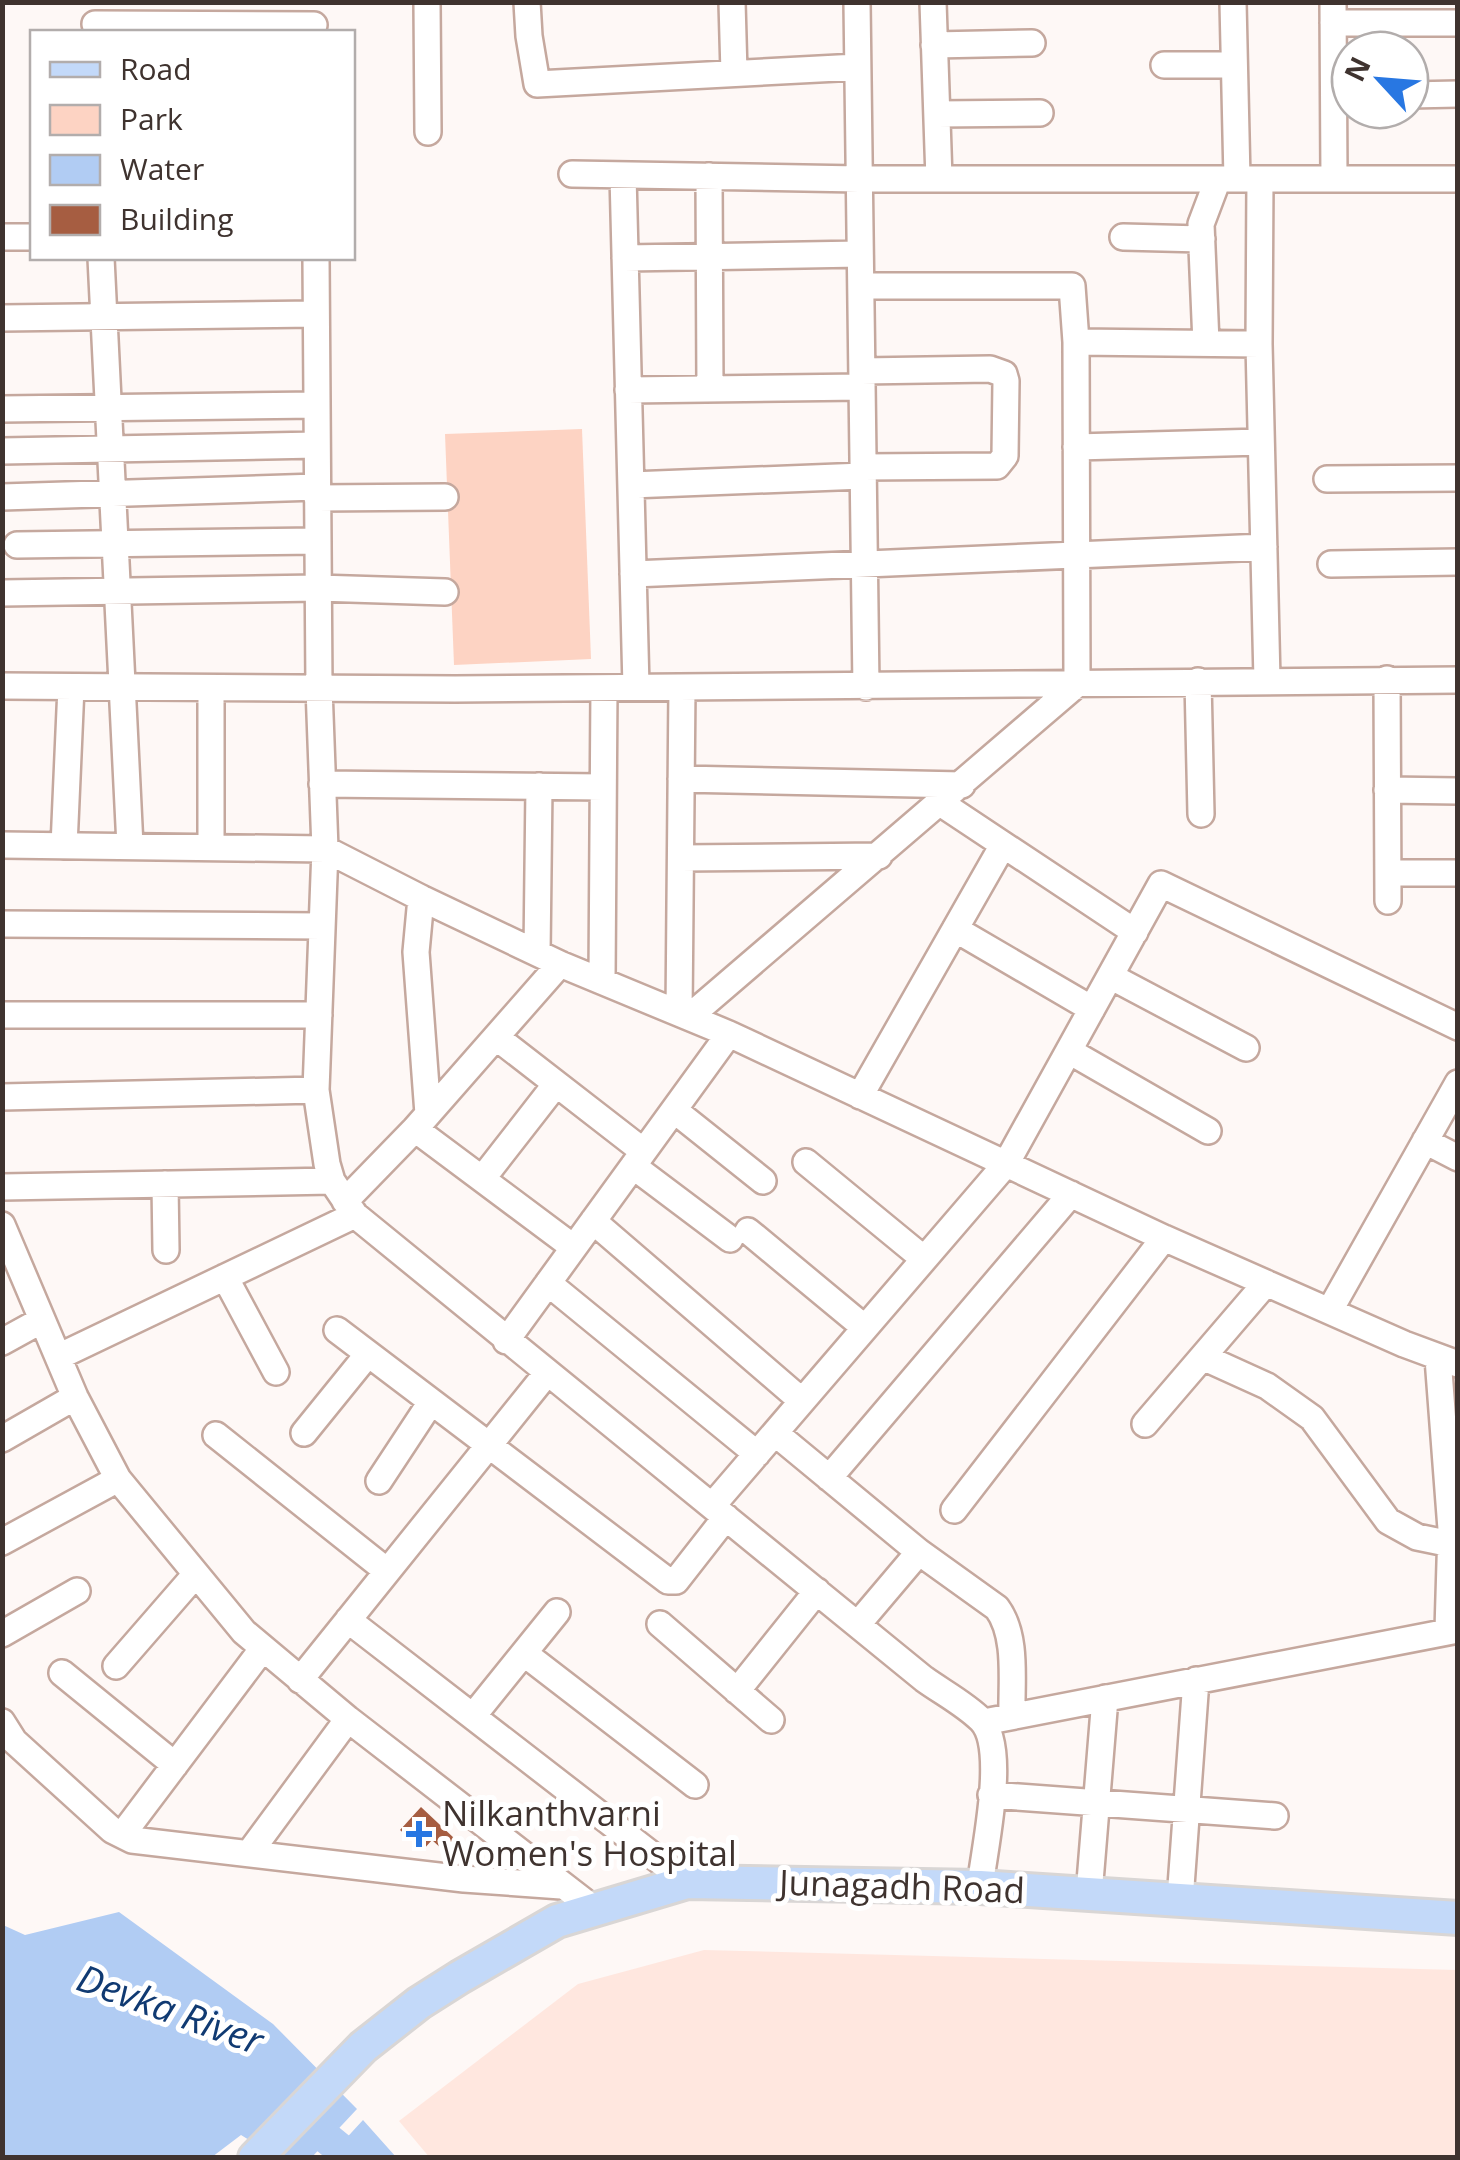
<svg xmlns="http://www.w3.org/2000/svg" width="1460" height="2160" font-family="'Open Sans',sans-serif">
<style>
.built{fill:#ffe7df}
.green{fill:#fdd3c3}
.water{fill:#b1ccf3}
.lines{fill:none;stroke-linecap:round;stroke-linejoin:round}
.river{stroke:#b1ccf3;stroke-width:32}
.building{fill:#a65d41}
.minor-casing{stroke:#c5a89e;stroke-width:30}
.major-casing{stroke:#d9d6d5;stroke-width:38}
.minor{stroke:#fff;stroke-width:25}
.major{stroke:#c3d9f9;stroke-width:32}
.poi-dot{fill:#2877e2;stroke:#fff;stroke-width:4}
.labels{text-anchor:middle;stroke-width:10;stroke-linejoin:round;paint-order:stroke}
.poi-label{font-size:35px;fill:#3f332f;stroke:#fff;text-anchor:start}
.street-label{font-size:35px;fill:#3f332f;stroke:#fff}
.water-label{font-size:38px;font-style:italic;fill:#103a72;stroke:#fff}
</style>
<rect width="100%" height="100%" fill="#fef8f6"/>
<path class="built" d="M704 1950 1457 1970V2157L430 2158 399 2121 578 1984Z"/>
<path class="green" d="M582 429 591 659 454 665 445 434Z"/>
<path class="water" d="M119 1912 273 2024 357 2109 312 2157H277L241 2135 212 2157 3 2158V1925L25 1935Z
M363 2120 396 2157H329Z"/>
<g class="lines">
<path class="river" d="M296 2113 351 2158"/>
</g>
<path class="building" d="M421 1807 455 1839 444 1851 432 1840 423 1850 400 1830Z"/>
<g class="lines">
<defs>
<path id="minor" d="M427 2 428 132
M527 2 529 36 537 84 857 67
M732 2 734 73
M857 2 866 687
M933 2 939 179
M1233 2 1237 179
M1333 2 1334 179
M1333 23H1458
M95 24 314 25
M934 45 1032 43
M1164 65H1234
M1410 95 1458 94
M937 114 1040 113
M572 174 859 179H1458
M623 175 636 687
M709 176 710 389
M1260 179 1259 344 1267 680
M2 237H32
M1123 237 1202 239
M101 258 130 846
M316 258 319 688 325 849 316 1090 327 1164 332 1181 355 1215 924 1679C942 1692 965 1704 981 1720 1008 1747 984 1849 980 1887
M625 258 860 254
M2 318 316 314
M1076 342 1259 344
M1206 343 1201 224 1218 179
M862 371 990 369 1004 374 1006 381 1005 456 997 466 863 467
M628 390 862 387
M2 409 317 405
M1076 447 1261 442
M2 451 317 445
M1327 479 1458 478
M631 485 863 476
M2 497 317 487
M317 498 445 497
M17 545 318 541
M1331 564 1458 562
M633 574 1264 547
M2 593 318 588 445 592
M1387 679 1388 901
M1198 681 1201 814
M2 686 455 689 1458 680
M681 779 962 785
M322 784 603 787
M1387 790 1458 791
M942 804 1135 932
M2 845 325 849 421 898 560 964 729 1034 1164 1238 1404 1344 1458 1364
M64 846 71 687
M211 847V688
M681 858 879 856
M1388 873H1458
M421 898 416 952 428 1114
M2 924 322 926
M955 929 1092 1009
M537 953 539 786
M1110 976 1246 1048
M602 980 604 688
M679 1013 682 687
M2 1015H319
M689 1017 1077 684 1076 342 1072 286H861
M496 1037 643 1151
M1069 1051 1208 1131
M860 1096 1003 845
M2 1097 316 1090
M674 1110 763 1181
M415 1129 573 1247
M1425 1141 1458 1158
M806 1162 924 1259
M633 1166 730 1239
M482 1179 556 1084
M165 1184 166 1250
M2 1187 332 1181
M345 1201 415 1129 560 964
M593 1221 802 1401
M2 1225 75 1397 118 1479 244 1632 348 1719 594 1909
M748 1231 865 1328
M225 1277 276 1372
M548 1283 757 1454
M1330 1310 1458 1083
M337 1330 668 1581H676L726 1517
M506 1341 729 1034
M2 1342 42 1320
M58 1357 355 1215
M1203 1357 1267 1386 1312 1418 1388 1521 1417 1537 1451 1544
M1438 1358 1451 1529 1448 1630
M1145 1424 1266 1283
M304 1433 368 1354
M775 1433 919 1552 997 1608C1018 1636 1011 1683 1012 1716
M216 1435 387 1571
M2 1439 75 1397
M829 1478 1071 1194
M379 1481 431 1402
M712 1506 1006 1164 1161 884 1458 1027
M954 1510 1164 1238
M2 1542 118 1479
M348 1620 687 1882
M660 1624 771 1720
M858 1624 919 1552
M2 1634 77 1591
M525 1654 695 1785
M116 1666 196 1574
M62 1673 175 1765
M300 1680 547 1373
M737 1691 817 1591
M473 1716 557 1612
M2 1722 14 1741 112 1830 132 1840 464 1879 561 1886
M984 1722 1458 1630
M991 1795 1275 1816
M122 1835 263 1648
M250 1852 348 1719
M1089 1894 1105 1698
M1180 1900 1196 1680"/>
<path id="major" d="M255 2158 363 2047 419 2003 460 1977 557 1921 687 1882 980 1887 1458 1918"/>
</defs>
<use href="#minor" class="minor-casing"/>
<use href="#major" class="major-casing"/>
<use href="#minor" class="minor"/>
<use href="#major" class="major"/>
</g>
<path class="poi-dot" d="M414 1819h10v10h10v10h-10v10h-10v-10h-10v-10h10z"/>
<g class="labels">
<g class="poi-label">
<text x="442" y="1826">Nilkanthvarni<tspan x="442" dy="40">Women's Hospital</tspan></text>
</g>
<g class="street-label">
<text transform="translate(902 1887) rotate(2)" y="12">Junagadh Road</text>
</g>
<g class="water-label">
<text transform="translate(170 2010) rotate(20)" y="13">Devka River</text>
</g>
</g>
<rect width="1460" height="2160" fill="none" stroke="#3f332f" stroke-width="10"/>
<rect x="30" y="30" width="325" height="230" fill="#ffffff" stroke="#b2adac" stroke-width="2.5"/>
<rect x="50" y="62" width="50" height="15" fill="#c3d9f9" stroke="#b2adac" stroke-width="2.5"/>
<text x="120" y="80" font-size="30" fill="#3f332f">Road</text>
<rect x="50" y="105" width="50" height="30" fill="#fdd3c3" stroke="#b2adac" stroke-width="2.5"/>
<text x="120" y="130" font-size="30" fill="#3f332f">Park</text>
<rect x="50" y="155" width="50" height="30" fill="#b1ccf3" stroke="#b2adac" stroke-width="2.5"/>
<text x="120" y="180" font-size="30" fill="#3f332f">Water</text>
<rect x="50" y="205" width="50" height="30" fill="#a65d41" stroke="#b2adac" stroke-width="2.5"/>
<text x="120" y="230" font-size="30" fill="#3f332f">Building</text>
<g transform="translate(1380 80) rotate(296)"><circle r="48" fill="#ffffff" stroke="#b2adac" stroke-width="2.5"/>
<path d="M0-8L18 38L0 25L-18 38Z" fill="#2877e2"/>
<text y="-15" font-size="28" font-weight="bold" text-anchor="middle" fill="#3f332f">N</text>
</g>
</svg>
